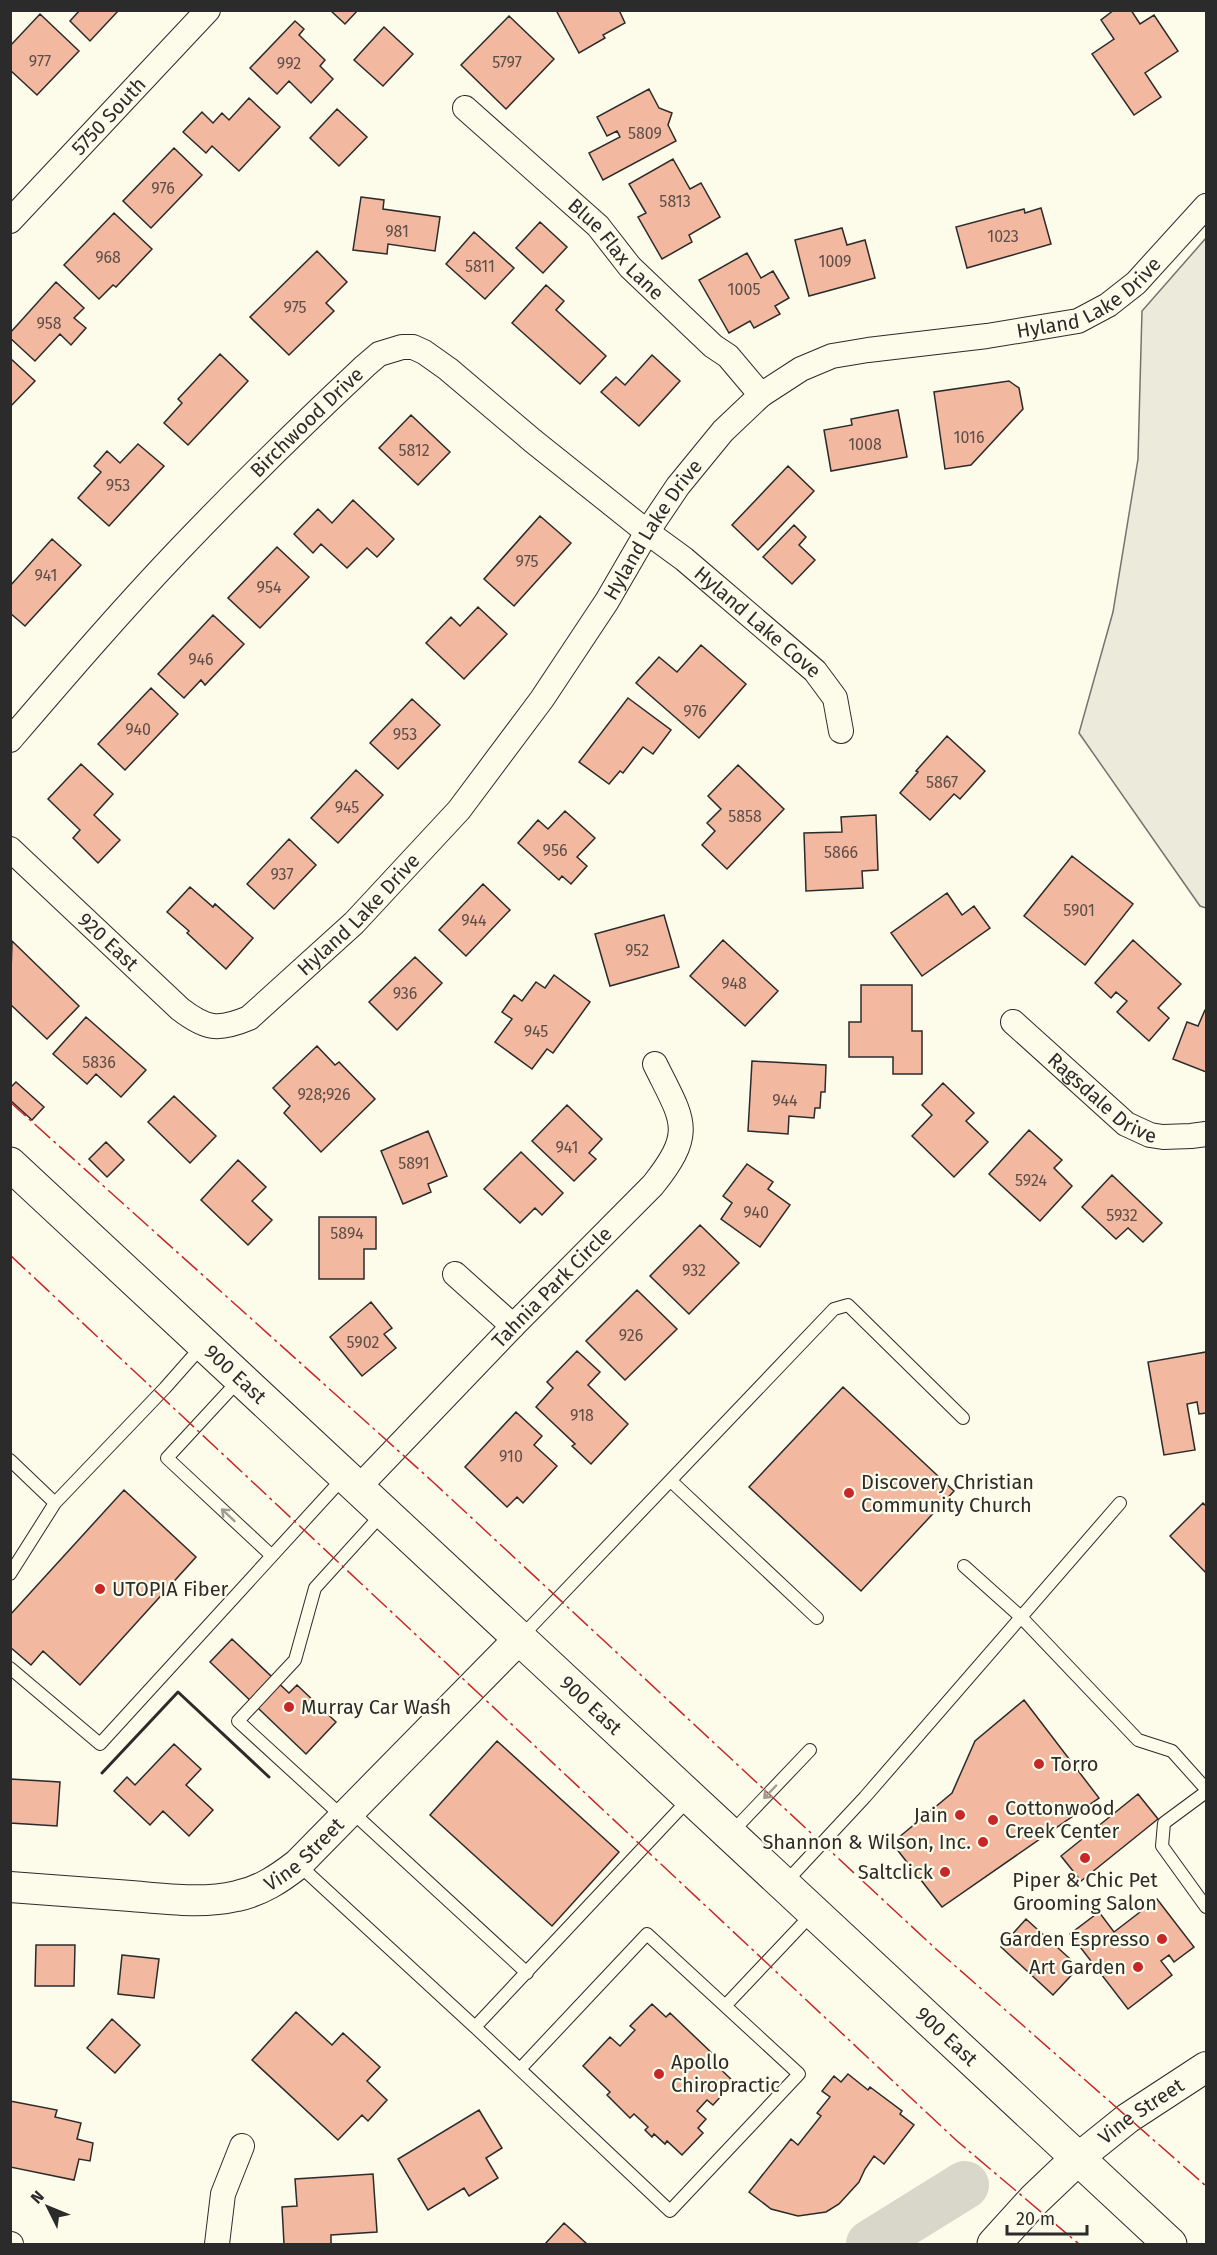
<svg xmlns="http://www.w3.org/2000/svg" width="1217" height="2255" font-family="'Fira Sans',sans-serif">
<style>
.green{fill:#ecebdb;stroke:#74746e;stroke-width:1.5}
.lines{fill:none;stroke-linecap:round;stroke-linejoin:round}
.river{stroke:#d8d7c9;stroke-width:48}
.building{fill:#f2b8a0;stroke:#2b2b2b;stroke-width:1.5}
.service-casing{stroke:#2b2b2b;stroke-width:14}
.minor-casing{stroke:#2b2b2b;stroke-width:26}
.tertiary-casing{stroke:#2b2b2b;stroke-width:32}
.secondary-casing{stroke:#2b2b2b;stroke-width:35}
.primary-casing{stroke:#2b2b2b;stroke-width:35}
.service{stroke:#fdfbea;stroke-width:12}
.minor{stroke:#fdfbea;stroke-width:24}
.tertiary{stroke:#fdfbea;stroke-width:30}
.secondary{stroke:#fdfbea;stroke-width:33}
.primary{stroke:#fdfbea;stroke-width:33}
.wall{stroke:#2b2b2b;stroke-width:3}
.power{stroke:#c62828;stroke-width:1.5;stroke-dasharray:21 4.5 3 4.5;stroke-linecap:butt}
.oneway{stroke:#9e9d94}
.poi-dot{fill:#c62828;stroke:#fdfbea;stroke-width:2}
.labels{text-anchor:middle;stroke-width:4.5;stroke-linejoin:round;paint-order:stroke}
.number-label{font-size:16px;fill:#5d4e48}
.street-label{font-size:20px;fill:#2b2b2b;stroke:#fdfbea}
.poi-label{font-size:20px;fill:#2b2b2b;stroke:#fdfbea;text-anchor:start}
</style>
<rect width="100%" height="100%" fill="#fdfbea"/>
<path class="green" d="M1206 238V908L1200 906 1079 733 1113 612 1138 459 1142 311Z"/>
<g class="lines">
<path class="river" d="M870 2244 965 2185"/>
</g>
<path class="building" d="M80 10H119L90 41 70 21Z
M330 10H358L345 24Z
M556 10H619L625 23 603 35 605 38 579 53Z
M1114 10H1131L1140 24 1154 15 1178 51 1145 73 1161 97 1134 115 1092 54 1114 39 1101 20Z
M40 14 79 51 37 95 10 70V46Z
M509 16 554 59 506 109 461 65Z
M295 21 304 29 299 35 325 60 320 66 333 79 311 103 289 81 277 94 250 68Z
M384 27 413 54 383 86 354 60Z
M649 89 659 108 672 113 668 125 676 141 603 180 589 153 620 137 617 131 607 136 597 117Z
M249 98 280 127 239 171 212 146 206 153 183 132 202 112 213 123 222 113 229 120Z
M337 109 367 137 339 166 310 138Z
M174 148 202 175 151 228 123 201Z
M673 159 690 189 701 183 720 217 689 235 692 242 662 259 638 217 646 213 629 184Z
M361 197 384 200 383 209 440 217 435 251 388 244 387 254 353 250Z
M1041 208 1051 244 967 268 956 227 1024 209 1025 213Z
M114 213 152 249 116 287 113 285 99 299 64 265Z
M540 222 567 247 543 273 516 248Z
M842 228 847 245 865 240 875 278 809 296 795 240Z
M474 232 514 268 485 299 446 264Z
M317 251 347 282 326 303 334 311 289 355 250 317Z
M747 253 761 278 773 271 789 298 775 306 780 314 754 328 750 321 729 333 699 280Z
M56 282 84 308 74 318 86 328 71 345 60 334 35 361 10 338V333Z
M546 285 564 301 556 310 606 356 580 384 512 323Z
M220 354 248 381 188 445 164 423 182 403 178 399Z
M652 355 680 381 639 426 601 392 616 377 625 385Z
M10 358 35 381 10 407Z
M1009 381 1019 388 1023 409 971 465 945 469 934 392Z
M898 410 907 457 831 471 824 430 852 425 851 419Z
M411 415 450 452 418 485 379 448Z
M138 444 164 466 109 526 78 498 101 472 94 466 107 451 120 463Z
M788 466 814 491 758 550 732 525Z
M353 500 394 539 377 557 367 548 347 568 321 544 313 553 294 534 318 509 332 523Z
M540 516 571 543 514 606 484 579Z
M794 525 806 537 799 545 815 560 792 584 763 557Z
M52 539 81 565 25 626 10 613V586Z
M277 547 309 577 260 628 228 598Z
M478 607 507 634 464 679 426 643 451 617 460 626Z
M213 615 244 644 205 685 201 680 184 698 158 674Z
M701 645 746 684 699 738 636 683 659 657 677 672Z
M151 688 178 714 125 770 98 744Z
M628 698 671 730 653 754 643 747 623 773 620 771 609 784 579 762Z
M412 699 440 725 398 769 370 743Z
M947 736 985 771 960 799 954 794 930 820 900 793 918 772 916 771Z
M81 764 113 794 94 815 120 840 98 863 73 838 80 830 48 799Z
M738 765 784 809 727 869 702 845 715 831 707 823 721 809 708 796Z
M356 770 383 795 338 843 311 818Z
M565 811 595 838 577 857 587 866 571 884 562 876 559 880 518 843 538 820 548 829Z
M876 815 878 870 862 871 863 888 806 891 804 833 842 832 841 817Z
M289 839 316 865 274 909 247 884Z
M1072 856 1133 904 1085 965 1024 916Z
M483 884 510 910 466 956 439 930Z
M190 887 213 907 215 904 253 938 226 969 187 933 189 931 167 912Z
M947 893 962 915 974 906 990 928 922 976 891 933Z
M664 915 679 967 610 986 595 934Z
M723 940 778 991 745 1026 690 976Z
M1133 940 1181 984 1158 1008 1169 1018 1149 1041 1117 1012 1127 1001 1116 992 1111 998 1095 983Z
M12 941 79 1006 47 1039 10 1004Z
M415 957 442 983 397 1030 369 1002Z
M554 975 590 1002 553 1053 547 1049 532 1069 495 1042 512 1019 502 1012 514 995 522 1001 536 982 545 988Z
M861 985H912V1031H922V1074H893V1057H849V1022H861Z
M1205 1010H1206V1072L1173 1059 1187 1022 1198 1026Z
M86 1017 146 1070 121 1097 96 1074 87 1084 53 1054Z
M317 1046 335 1065 339 1062 375 1099 321 1152 284 1113 290 1106 273 1088Z
M752 1061 826 1065 825 1092H821L820 1108H815L814 1118 789 1116 788 1134 748 1131Z
M16 1082 44 1107 32 1120 10 1100V1088Z
M943 1083 974 1113 966 1121 988 1142 954 1177 912 1136 932 1115 922 1105Z
M174 1096 216 1136 190 1163 148 1122Z
M567 1105 602 1139 589 1153 596 1159 574 1181 532 1141Z
M1029 1130 1062 1160 1054 1168 1072 1186 1040 1221 989 1174Z
M428 1131 447 1176 428 1184 431 1192 403 1204 381 1151Z
M106 1142 124 1160 107 1177 89 1159Z
M521 1152 563 1193 542 1215 535 1208 520 1223 484 1189Z
M238 1160 266 1187 252 1201 272 1220 248 1245 201 1200Z
M747 1164 773 1182 768 1189 790 1205 760 1247 721 1219 732 1203 723 1196Z
M1112 1175 1162 1223 1143 1242 1128 1228 1116 1239 1082 1207Z
M319 1217H376V1249H364V1279H319Z
M700 1225 739 1263 689 1314 650 1276Z
M637 1290 677 1329 625 1380 586 1341Z
M371 1302 392 1328 384 1334 396 1348 362 1376 330 1337Z
M577 1351 600 1372 588 1385 628 1424 591 1464 572 1446 575 1444 536 1407 553 1388 547 1382Z
M1206 1352V1413L1199 1414 1197 1402 1187 1404 1195 1450 1164 1455 1148 1362Z
M843 1387 954 1491 861 1591 749 1487Z
M516 1412 542 1436 534 1445 557 1466 523 1503 517 1497 507 1507 465 1467Z
M124 1490 196 1557 80 1685 43 1651 31 1665 10 1647V1615Z
M1203 1503 1206 1506V1573L1170 1536Z
M232 1639 289 1693 297 1685 336 1722 306 1754 210 1662Z
M1024 1700 1099 1798 942 1907 892 1843 952 1793 975 1741Z
M497 1741 619 1852 552 1926 430 1815Z
M174 1744 201 1769 186 1785 213 1810 189 1836 163 1811 150 1825 114 1791 127 1777 135 1785Z
M10 1779 60 1782 57 1826 10 1823Z
M1138 1794 1158 1819 1081 1881 1061 1856Z
M1157 1899 1194 1947 1174 1962 1169 1955 1161 1961 1172 1975 1128 2009 1070 1934 1099 1912 1114 1932Z
M1026 1919 1079 1967 1053 1995 1001 1947Z
M36 1945H75L74 1986H35Z
M122 1955 159 1959 154 1998 118 1994Z
M652 2004 666 2017 670 2013 715 2056 711 2060 734 2082 713 2105 707 2100 697 2111 706 2119 698 2128 703 2133 682 2155 667 2141 665 2144 654 2134 652 2137 645 2130 648 2127 634 2114 630 2118 607 2095 610 2092 583 2066 610 2037 620 2046 635 2030 630 2026Z
M296 2012 332 2045 343 2033 380 2067 367 2081 387 2100 368 2121 362 2115 338 2140 252 2060Z
M112 2019 140 2045 115 2073 87 2048Z
M848 2074 868 2090 870 2087 902 2111 900 2114 914 2125 884 2164 874 2156 865 2169 859 2182 839 2204 826 2212 798 2216 771 2209 749 2192 791 2139 798 2145 821 2116 817 2113 830 2097 822 2091 834 2076 841 2082Z
M10 2101 57 2110 55 2117 81 2123 77 2139 93 2143 90 2161 79 2159 74 2180 10 2167Z
M479 2110 502 2148 486 2158 498 2178 469 2196 464 2188 428 2210 398 2159Z
M373 2174 377 2232 331 2235V2244H284L282 2207 297 2206 295 2179Z
M564 2223 587 2244H545Z"/>
<g class="lines">
<defs>
<path id="service" d="M240 1379 167 1458 271 1555
M10 1460 55 1503 165 1388 203 1345
M671 1481 817 1618
M964 1566 1021 1617 1138 1740 1172 1751 1206 1789
M10 1574 55 1503
M520 1638 834 1309 848 1305 963 1418
M10 1668 100 1744 344 1477
M1206 1792 1164 1823 1162 1846 1206 1907
M351 1811 527 1973
M344 1818 238 1721 295 1660 315 1588 383 1513
M730 1834 810 1750
M299 1865 475 2027 689 1799
M784 1884 865 1797 1120 1503
M725 2006 812 1914
M475 2027 670 2211 799 2074 647 1934 520 2069"/>
<g id="minor">
<path id="s1" d="M465 108 598 226 630 267 713 346 728 356 761 395"/>
<path id="s2" d="M10 221 208 10"/>
<path id="s3" d="M10 740C65 676 119 613 177 552 238 488 301 426 365 366L379 354 402 347H413L424 352 448 369 533 441 647 532 684 559 815 671 835 698 841 731"/>
<path id="s4" d="M10 849 180 1009C206 1029 218 1031 249 1018L354 923 459 810 542 699 607 601 647 532 678 486 723 431 761 395 801 369 832 356 868 350 987 336 1078 321 1108 305 1136 283 1206 206"/>
<path id="s5" d="M1013 1022 1126 1124 1150 1135 1163 1137 1191 1136 1206 1134"/>
<path d="M455 1274 513 1326"/>
<path id="s6" d="M358 1488 513 1326 653 1185C696 1131 683 1121 655 1064"/>
<path d="M10 2244H11"/>
<path d="M217 2244 223 2194 242 2146"/>
</g>
<g id="tertiary">
<path id="s7" d="M10 1887C51 1890 91 1893 131 1896 166 1899 203 1904 237 1896 261 1891 280 1878 298 1864L519 1639"/>
<path id="s8" d="M1077 2159 1128 2118 1206 2067"/>
</g>
<path id="secondary" d="M994 2244 1034 2200 1077 2159"/>
<g id="primary">
<path id="s9" d="M10 1164 1170 2244"/>
</g>
</defs>
<use href="#service" class="service-casing"/>
<use href="#minor" class="minor-casing"/>
<use href="#tertiary" class="tertiary-casing"/>
<use href="#secondary" class="secondary-casing"/>
<use href="#primary" class="primary-casing"/>
<use href="#service" class="service"/>
<use href="#minor" class="minor"/>
<use href="#tertiary" class="tertiary"/>
<use href="#secondary" class="secondary"/>
<use href="#primary" class="primary"/>
<path class="wall" d="M102 1773 178 1692 269 1777"/>
<path class="power" d="M10 1102 433 1482 937 1950 1206 2186
M10 1255 957 2141 1079 2244"/>
</g>
<defs><path id="oneway-shaft" d="M-6 0H5M1.5-3L5.5 0L1.5 3" fill="none" stroke-width="1.6" stroke-linecap="round" stroke-linejoin="round" transform="scale(1.5)"/></defs>
<g class="oneway">
<use href="#oneway-shaft" transform="translate(228 1515) rotate(-137)"/>
<use href="#oneway-shaft" transform="translate(770 1792) rotate(134)"/>
</g>
<g class="poi-dot">
<circle cx="849" cy="1493" r="6"/>
<circle cx="100" cy="1589" r="6"/>
<circle cx="289" cy="1707" r="6"/>
<circle cx="1039" cy="1764" r="6"/>
<circle cx="960" cy="1815" r="6"/>
<circle cx="993" cy="1820" r="6"/>
<circle cx="983" cy="1842" r="6"/>
<circle cx="1085" cy="1858" r="6"/>
<circle cx="945" cy="1872" r="6"/>
<circle cx="1162" cy="1939" r="6"/>
<circle cx="1138" cy="1967" r="6"/>
<circle cx="659" cy="2074" r="6"/>
</g>
<g class="labels">
<g class="number-label">
<text x="40" y="67">977</text>
<text x="507" y="68">5797</text>
<text x="289" y="69">992</text>
<text x="645" y="139">5809</text>
<text x="163" y="194">976</text>
<text x="675" y="207">5813</text>
<text x="397" y="237">981</text>
<text x="1003" y="242">1023</text>
<text x="108" y="263">968</text>
<text x="835" y="267">1009</text>
<text x="480" y="272">5811</text>
<text x="744" y="295">1005</text>
<text x="295" y="313">975</text>
<text x="49" y="329">958</text>
<text x="969" y="443">1016</text>
<text x="865" y="450">1008</text>
<text x="414" y="456">5812</text>
<text x="118" y="491">953</text>
<text x="527" y="567">975</text>
<text x="46" y="581">941</text>
<text x="269" y="593">954</text>
<text x="201" y="665">946</text>
<text x="695" y="717">976</text>
<text x="138" y="735">940</text>
<text x="405" y="740">953</text>
<text x="942" y="788">5867</text>
<text x="347" y="813">945</text>
<text x="745" y="822">5858</text>
<text x="555" y="856">956</text>
<text x="841" y="858">5866</text>
<text x="282" y="880">937</text>
<text x="1079" y="916">5901</text>
<text x="474" y="926">944</text>
<text x="637" y="956">952</text>
<text x="734" y="989">948</text>
<text x="405" y="999">936</text>
<text x="536" y="1037">945</text>
<text x="99" y="1068">5836</text>
<text x="324" y="1100">928;926</text>
<text x="785" y="1106">944</text>
<text x="567" y="1153">941</text>
<text x="414" y="1169">5891</text>
<text x="1031" y="1186">5924</text>
<text x="756" y="1218">940</text>
<text x="1122" y="1221">5932</text>
<text x="347" y="1239">5894</text>
<text x="694" y="1276">932</text>
<text x="631" y="1341">926</text>
<text x="363" y="1348">5902</text>
<text x="582" y="1421">918</text>
<text x="511" y="1462">910</text>
</g>
<g class="street-label">
<text dy="7" stroke="none"><textPath href="#s2" startOffset="144">5750 South</textPath></text>
<text dy="7" stroke="none"><textPath href="#s1" startOffset="207">Blue Flax Lane</textPath></text>
<text dy="7" stroke="none"><textPath href="#s4" startOffset="1468">Hyland Lake Drive</textPath></text>
<text dy="7" stroke="none"><textPath href="#s3" startOffset="435">Birchwood Drive</textPath></text>
<text dy="7" stroke="none"><textPath href="#s4" startOffset="945">Hyland Lake Drive</textPath></text>
<text dy="7" stroke="none"><textPath href="#s3" startOffset="1011">Hyland Lake Cove</textPath></text>
<text dy="7" stroke="none"><textPath href="#s4" startOffset="459">Hyland Lake Drive</textPath></text>
<text dy="7" stroke="none"><textPath href="#s4" startOffset="135">920 East</textPath></text>
<text dy="7" stroke="none"><textPath href="#s5" startOffset="118">Ragsdale Drive</textPath></text>
<text dy="7" stroke="none"><textPath href="#s6" startOffset="279">Tahnia Park Circle</textPath></text>
<text dy="7" stroke="none"><textPath href="#s9" startOffset="308">900 East</textPath></text>
<text dy="7" stroke="none"><textPath href="#s9" startOffset="794">900 East</textPath></text>
<text dy="7" stroke="none"><textPath href="#s7" startOffset="308">Vine Street</textPath></text>
<text dy="7" stroke="none"><textPath href="#s9" startOffset="1280">900 East</textPath></text>
<text dy="7" stroke="none"><textPath href="#s8" startOffset="80">Vine Street</textPath></text>
</g>
<g class="poi-label">
<text x="861" y="1489">Discovery Christian<tspan x="861" dy="23">Community Church</tspan></text>
<text x="112" y="1596">UTOPIA Fiber</text>
<text x="301" y="1714">Murray Car Wash</text>
<text x="1051" y="1771">Torro</text>
<text x="1005" y="1815">Cottonwood<tspan x="1005" dy="23">Creek Center</tspan></text>
<text x="948" y="1822" text-anchor="end">Jain</text>
<text x="971" y="1849" text-anchor="end">Shannon &amp; Wilson, Inc.</text>
<text x="933" y="1879" text-anchor="end">Saltclick</text>
<text x="1085" y="1887" text-anchor="middle">Piper &amp; Chic Pet<tspan x="1085" dy="23">Grooming Salon</tspan></text>
<text x="1150" y="1946" text-anchor="end">Garden Espresso</text>
<text x="1126" y="1974" text-anchor="end">Art Garden</text>
<text x="671" y="2069">Apollo<tspan x="671" dy="23">Chiropractic</tspan></text>
</g>
</g>
<rect width="1217" height="2255" fill="none" stroke="#2b2b2b" stroke-width="24"/>
<g transform="translate(48 2207) rotate(313)" stroke="#fdfbea" stroke-width="4.5" paint-order="stroke">
<path d="M0-4.5L10 22L0 15L-10 22Z" fill="#2b2b2b"/>
<text y="-9" font-size="16" font-weight="bold" text-anchor="middle" fill="#2b2b2b">N</text>
</g>
<path d="M1007 2225v9h80v-9" fill="none" stroke="#2b2b2b" stroke-width="3"/>
<text x="1016" y="2225" font-size="18" fill="#2b2b2b" stroke="#fdfbea" stroke-width="4.5" paint-order="stroke">20 m</text>
</svg>
